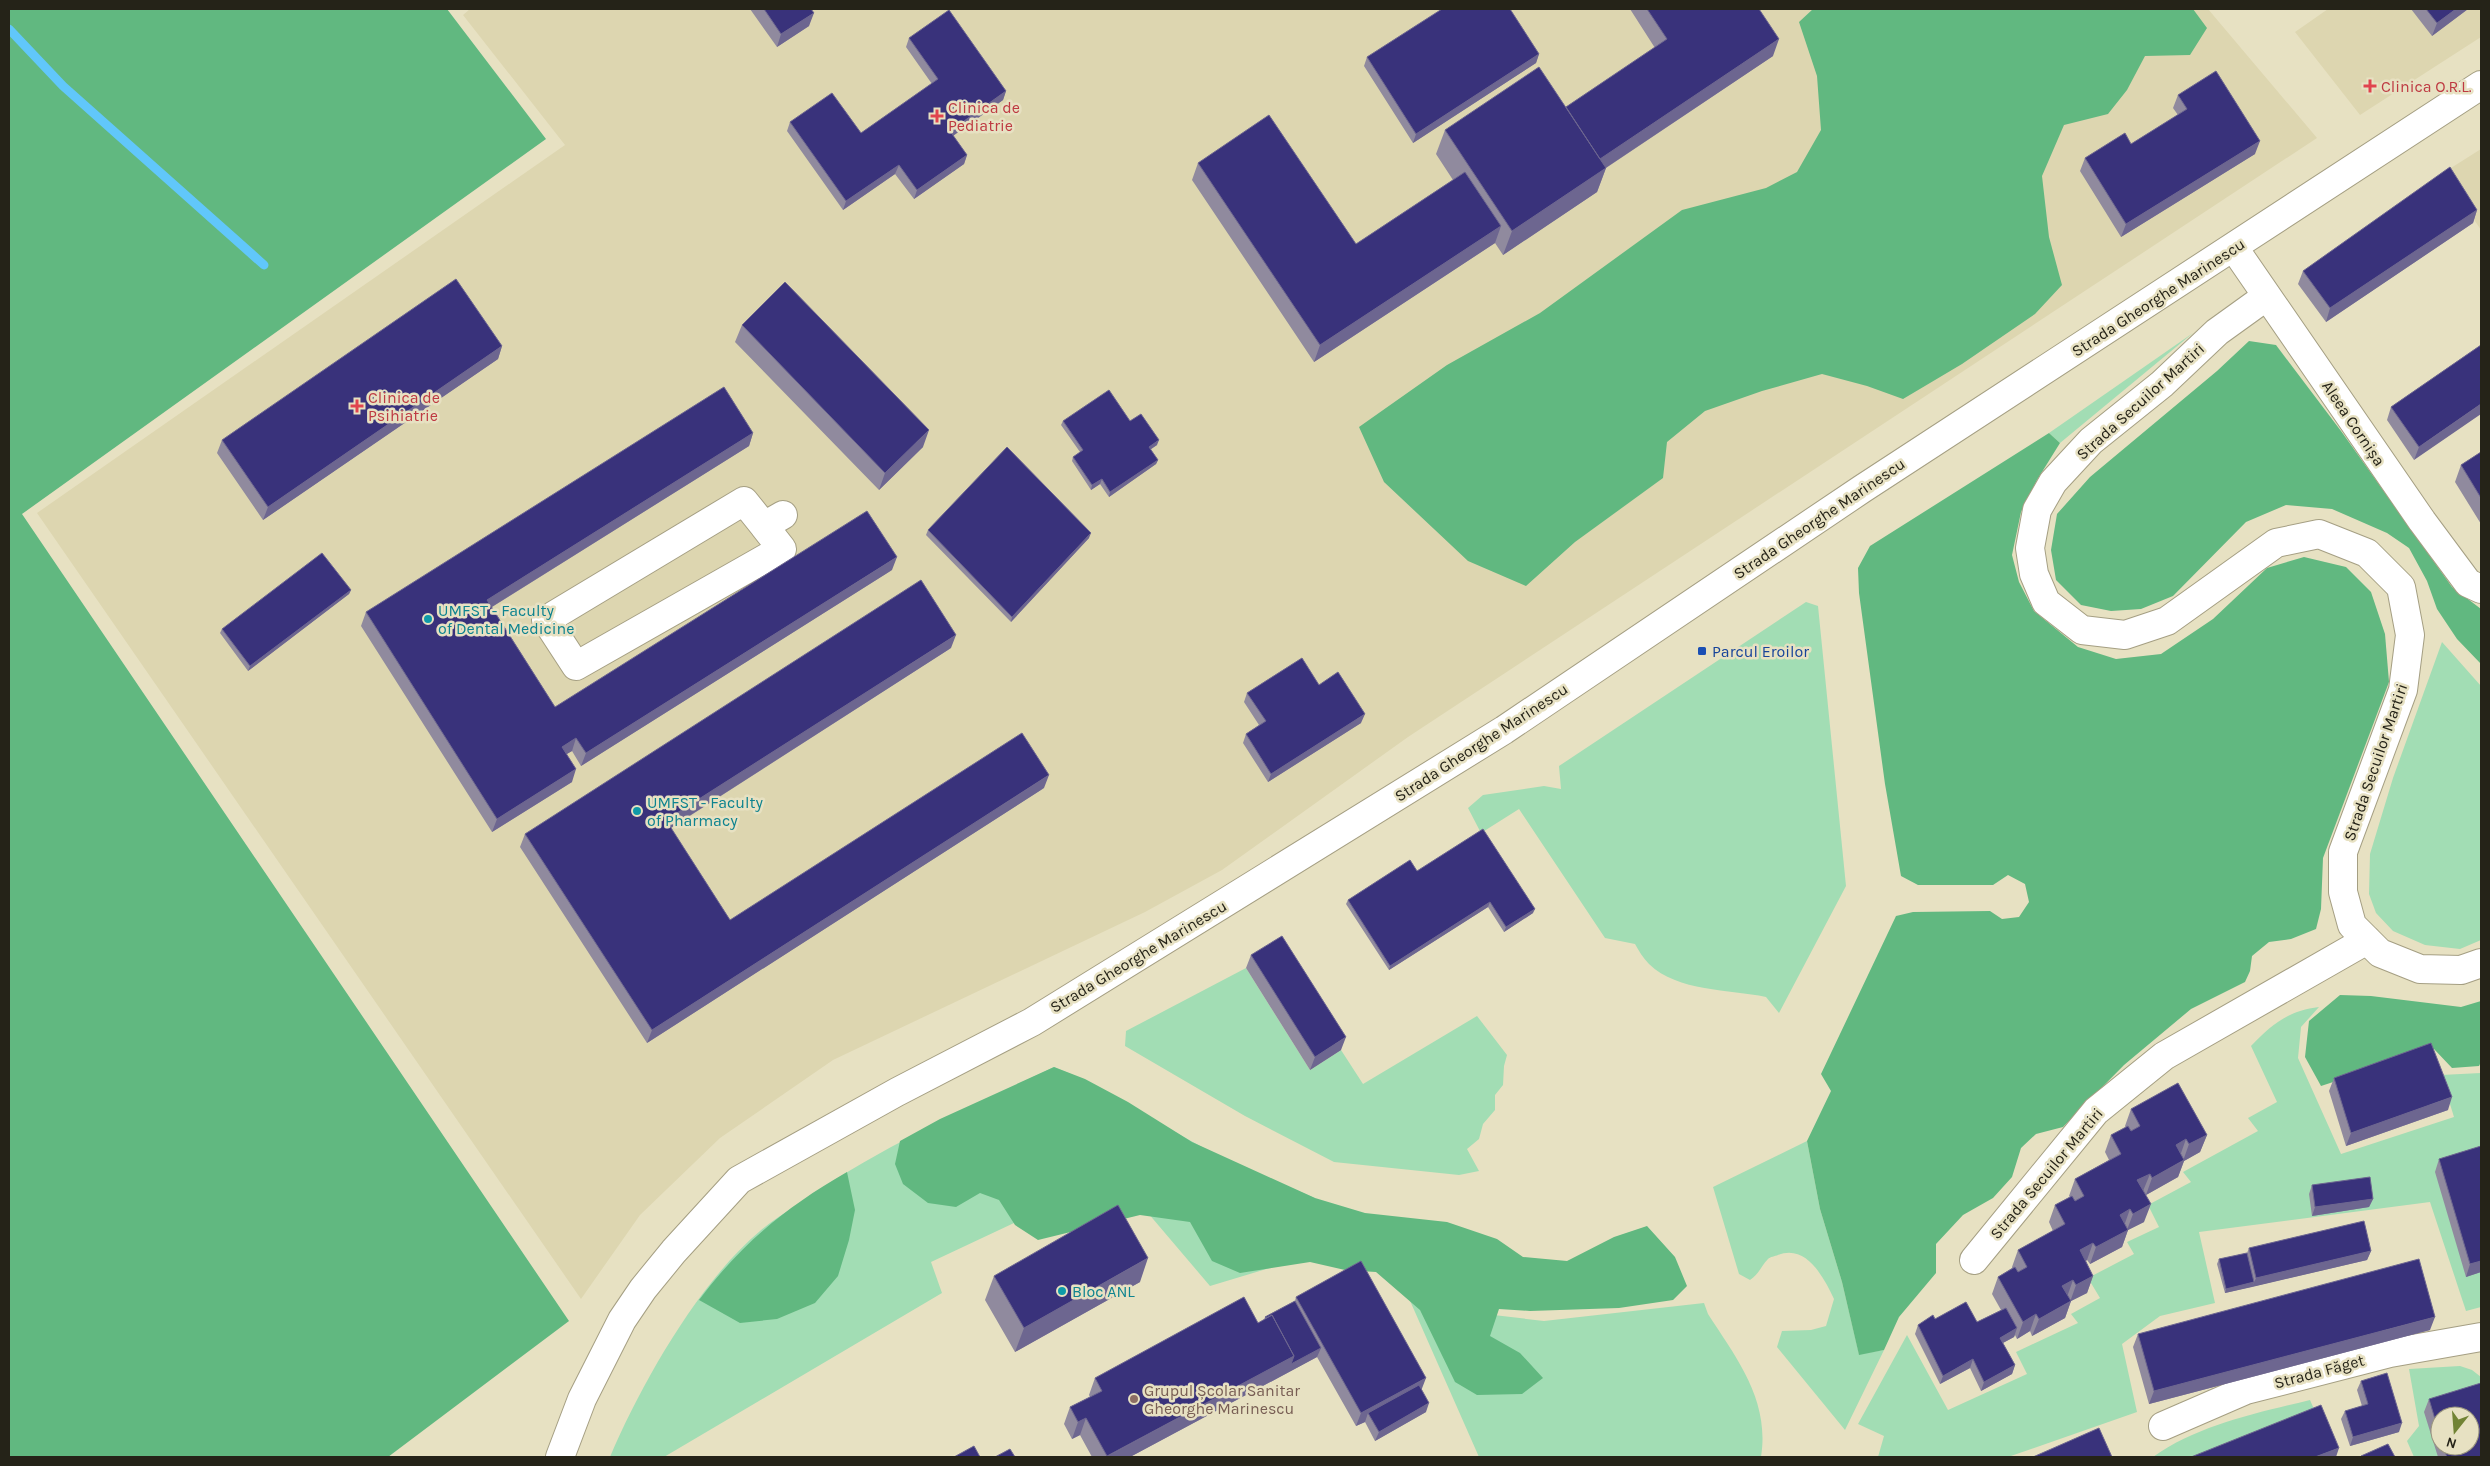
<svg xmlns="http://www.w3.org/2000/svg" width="2490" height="1466" font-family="Karla,sans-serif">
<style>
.built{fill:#ddd6b0}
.green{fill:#a2ddb4;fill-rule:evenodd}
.forest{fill:#61b880}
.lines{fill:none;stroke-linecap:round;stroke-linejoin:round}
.stream{stroke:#61c7fa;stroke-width:9}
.street-casing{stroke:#a59f83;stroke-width:30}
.secondary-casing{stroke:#a59f83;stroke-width:30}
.street{stroke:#fff;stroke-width:28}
.secondary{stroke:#fff;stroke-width:28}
.wall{fill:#908a9e;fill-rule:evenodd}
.shaded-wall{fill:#6d6690}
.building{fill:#39327b;stroke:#6d6690}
.health-dot{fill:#e0444e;stroke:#e7e1c2;stroke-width:2}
.culture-dot{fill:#0f9aa8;stroke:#e7e1c2;stroke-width:2}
.transit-dot{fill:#1a4fb4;stroke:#e7e1c2;stroke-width:2}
.education-dot{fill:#8d6e63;stroke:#e7e1c2;stroke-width:2}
.labels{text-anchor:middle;stroke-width:5;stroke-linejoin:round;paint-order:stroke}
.health-label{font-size:16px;fill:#be3a42;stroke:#e7e1c2;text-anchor:start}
.street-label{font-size:16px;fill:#252318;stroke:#e7e1c2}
.culture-label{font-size:16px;fill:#0d838f;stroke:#e7e1c2;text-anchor:start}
.transit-label{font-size:16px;fill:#164399;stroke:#e7e1c2;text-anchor:start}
.education-label{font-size:16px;fill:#785e54;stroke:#e7e1c2;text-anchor:start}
</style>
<rect width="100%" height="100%" fill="#e7e1c2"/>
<path class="built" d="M470 9H2208L2317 138 1408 737 1222 870 1145 912 833 1060 720 1138 640 1215 581 1299 37 513 565 145 463 15Z
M2328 9H2481V37L2360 115 2295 32Z
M2481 149V230L2443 173Z"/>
<path class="green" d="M2193 333 2060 443 2049 433Z
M1806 602 1818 606 1846 886 1779 1013 1766 997C1729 989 1678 992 1649 964 1643 958 1639 951 1635 944L1605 938 1519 809 1481 833 1468 808 1483 795 1544 786 1561 789 1559 766Z
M2442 642 2481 686V940L2460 949 2425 945 2393 931 2376 913 2369 894 2370 854 2393 778Z
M1246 968 1310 1070 1341 1050 1363 1084 1477 1016 1507 1055 1504 1066 1503 1085 1495 1095V1110L1483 1124 1479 1139 1467 1149 1479 1171 1459 1175 1334 1162 1245 1116 1125 1046 1126 1031Z
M2319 1007 2301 1027 2298 1058 2341 1154 2454 1117 2441 1075 2481 1073V1307L2466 1311 2430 1202 2199 1232 2215 1303 2160 1316 2122 1344 2137 1412 2008 1457H1878L1884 1436 1858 1424 1907 1335 1948 1410 2027 1374 2016 1352 2078 1323 2071 1314 2100 1298 2088 1278 2134 1254 2127 1242 2159 1227 2148 1205 2191 1182 2183 1172 2258 1131 2248 1118 2277 1102 2251 1046C2272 1024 2288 1011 2319 1007Z
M1054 1067C1103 1086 1145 1115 1191 1141 1230 1163 1274 1180 1315 1198L1273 1267 1210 1286 1142 1206 1014 1223 931 1262 942 1293 664 1457H610C641 1384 699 1282 760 1231 771 1221 785 1213 797 1205 877 1148 967 1109 1054 1067Z
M1807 1141 1820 1209 1842 1282 1859 1354 1884 1350 1845 1430 1777 1347 1782 1331 1811 1330 1826 1326 1834 1299C1824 1278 1807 1244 1778 1255 1775 1256 1770 1257 1768 1259 1761 1266 1760 1273 1750 1280L1739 1274 1713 1187Z
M1396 1269 1485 1314 1544 1321 1704 1303 1708 1314C1737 1359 1770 1400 1761 1457H1479Z
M2460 1366 2472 1370 2481 1377V1457H2414L2407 1441 2419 1426 2409 1369ZM2440 1416H2470V1446H2440Z
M2310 1400 2335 1457H2153C2198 1425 2257 1413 2310 1400Z"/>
<path class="forest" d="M9 9H447L546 139 22 514 569 1321 388 1457H9Z
M1813 9H2193L2207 28 2190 55 2145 56 2127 90 2108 114 2064 125 2042 176 2049 237 2062 285 2035 314 1962 364 1903 399 1867 386 1822 374 1762 391 1705 411 1667 442 1663 478 1575 542 1526 586 1468 561 1384 482 1359 427 1447 365 1540 313 1682 210 1766 188 1797 172 1821 130 1817 76 1799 22Z
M2249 341 2276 345 2341 431 2452 587 2481 609V664L2457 639 2437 609 2427 581 2409 548 2387 533 2332 509 2286 505 2246 522 2173 596 2141 609 2111 611 2081 605 2056 580 2051 550 2057 514 2090 477 2217 371Z
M2049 433 2060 443 2037 480 2021 512 2012 555 2019 582 2034 611 2078 647 2116 659 2161 654 2213 619 2267 568 2304 557 2346 567 2371 592 2385 634 2389 682 2323 858 2321 909 2316 929 2291 939 2269 942 2252 956 2250 971 2245 982 2191 1009 2124 1065 2063 1127 2036 1134 2021 1148 2012 1177 1993 1198 1963 1215 1936 1244V1273L1899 1317 1884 1350 1859 1355 1842 1282 1820 1209 1807 1141 1831 1091 1821 1074 1896 916 1913 912 1990 911 2002 919 2019 917 2029 902 2025 884 2008 875 1993 885H1918L1901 876 1885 784 1859 593 1858 568 1870 546Z
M2340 995 2371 996 2461 1007 2481 1001V1062L2479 1066 2452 1068 2434 1049 2321 1086 2305 1057 2309 1021Z
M1054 1067 1085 1079 1128 1102 1192 1142 1315 1198 1365 1213 1447 1222 1497 1239 1523 1257 1567 1261 1614 1237 1647 1226 1675 1257 1687 1286 1673 1300 1619 1308 1530 1311 1499 1309 1490 1336 1520 1353 1543 1378 1522 1394 1477 1395 1455 1382 1420 1310 1376 1272 1345 1270 1310 1262 1240 1273 1212 1261 1190 1222 1140 1215 1038 1240 1015 1225 999 1200 980 1193 956 1207 928 1203 903 1184 895 1164 900 1141 940 1119Z
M847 1172 855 1210 849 1240 838 1276 815 1303 777 1319 740 1323 699 1300C741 1244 786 1207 847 1172Z"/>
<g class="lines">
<path class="stream" d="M9 29 63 86 264 265"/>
<defs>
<path id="street" d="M2234 248 2422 521 2468 583 2481 589
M2267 296 2217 332 2162 384 2091 441 2053 482 2037 510 2030 548 2034 574 2046 602 2082 630 2125 635 2167 621 2276 543 2319 534 2367 553 2401 587 2410 635 2403 690 2343 852V892L2352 925 2380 953 2420 969 2461 970 2481 963
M764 526 782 549 576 666 546 620 744 501 764 526 783 515
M1974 1260 2096 1111 2164 1056 2367 940
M2163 1426 2246 1390 2390 1353 2481 1337"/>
<path id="secondary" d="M560 1457 582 1399 622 1320 643 1289 674 1251 739 1180 897 1092 1032 1022 1504 730 1862 489 2481 85"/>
</defs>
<use href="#street" class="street-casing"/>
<use href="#secondary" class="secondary-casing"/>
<use href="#street" class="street"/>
<use href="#secondary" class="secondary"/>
</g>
<path class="wall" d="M750 9H811L809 26 777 47Z
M1630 9H1759L1773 56 1606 168 1597 192 1503 255 1495 243 1314 362 1192 180 1198 163 1356 244 1453 180 1436 154 1445 130 1566 107 1655 48Z
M2411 9H2468L2432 36Z
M909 38 1006 91 1003 100 953 136 967 155 964 164 914 199 895 174 843 210 787 131 790 122 861 133 932 84 906 47Z
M1539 54 1536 63 1413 143 1364 66 1367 57Z
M2178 95 2255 154 2121 237 2080 171 2085 158 2131 144 2178 115 2173 108Z
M2477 210 2473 223 2326 322 2298 284 2303 271Z
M742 325 923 447 879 490 735 342Z
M2481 345 2414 460 2387 420 2391 407Z
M502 346 498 359 263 520 217 453 222 440Z
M1063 421H1130L1157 445 1150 449 1158 460 1156 464 1109 497 1100 484 1091 490 1072 461 1073 457 1080 452 1061 425Z
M753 433 749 446 492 607 555 707 892 570 581 766 572 751 566 754 572 782 492 832 361 626 366 612Z
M2481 452V524L2455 482 2461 465Z
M928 530 1089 538 1011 622 926 535Z
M351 590 349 594 248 671 220 633 222 629Z
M951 648 671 828 730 920 1044 788 647 1043 520 847 525 834Z
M1319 685 1361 723 1268 782 1243 743 1246 734 1259 725 1244 702 1247 693Z
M1417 871 1533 913 1504 932 1488 907 1389 970 1346 904 1348 900Z
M1251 955 1341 1050 1310 1070 1246 968Z
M2334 1078 2448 1110 2346 1146 2329 1091Z
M2131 1109 2207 1135 2200 1152 2184 1161 2178 1177 2146 1195 2144 1222 2128 1230 2122 1247 2090 1264 2087 1260 2086 1261 2093 1276 2087 1293 2071 1301 2065 1318 2032 1336 2030 1331 2017 1339 2015 1335 2014 1337 2003 1343 2015 1365 2012 1374 1981 1391 1970 1368 1940 1384 1915 1334 1918 1325 1935 1319 1977 1322 2001 1310 1992 1294 1998 1277 2012 1268V1267L2018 1250 2053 1231 2049 1222 2055 1205 2070 1197 2069 1196 2075 1179 2109 1160 2105 1152 2111 1135 2126 1128 2125 1126Z
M2481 1146V1272L2466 1277 2435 1172 2439 1159Z
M2312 1185 2373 1199 2369 1207 2312 1216 2309 1194Z
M2249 1248 2371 1251 2367 1260 2225 1293 2217 1264 2219 1259 2247 1253Z
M994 1276 1140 1282 1015 1352 985 1300Z
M1296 1297 1421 1389 1426 1412 1375 1441 1365 1422 1356 1426 1317 1357 1130 1457H1092L1080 1435 1072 1439 1064 1424 1070 1407 1090 1397 1089 1395 1095 1378 1258 1323 1264 1320 1265 1317 1295 1301Z
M2430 1330 2149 1404 2133 1347 2138 1334Z
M2361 1381 2399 1432 2350 1446 2341 1419 2345 1411 2362 1406 2357 1390Z
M2429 1399 2481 1457H2438L2424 1412ZM2440 1416 2470 1446H2440Z"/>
<path class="shaded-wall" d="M2456 9H2468L2432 36 2437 23Z
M814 13 809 26 777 47 781 34Z
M1779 39 1773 56 1589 179 1595 162Z
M1539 54 1536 63 1413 143 1416 134Z
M1006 91 1003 100 947 140 950 131Z
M2260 141 2255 154 2121 237 2126 224Z
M967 155 964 164 914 199 917 190Z
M899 165 895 174 843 210 846 201Z
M1606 168 1597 192 1503 255 1512 231Z
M2477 210 2473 223 2326 322 2330 308Z
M1501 226 1495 243 1314 362 1320 345Z
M502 346 498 359 263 520 268 507Z
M2481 404V414L2414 460 2419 447Z
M929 430 923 447 879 490 885 473Z
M753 433 749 446 482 613 487 600Z
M1159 440 1157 445 1147 452 1149 447Z
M1158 460 1156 464 1109 497 1110 492Z
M1102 479 1100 484 1091 490 1092 485Z
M1091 533 1089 538 1011 622 1012 617Z
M897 557 892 570 581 766 586 753Z
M351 590 349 594 248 671 250 666Z
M956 635 951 648 661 834 666 820Z
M1365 714 1361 723 1268 782 1271 774Z
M576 738 572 751 557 760 562 747Z
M576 769 572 782 492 832 497 819Z
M1049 775 1044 788 647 1043 652 1030Z
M1490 902 1488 907 1389 970 1390 966Z
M1535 909 1533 913 1504 932 1506 927Z
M1346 1037 1341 1050 1310 1070 1315 1057Z
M2452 1097 2448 1110 2346 1146 2351 1133Z
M2207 1135 2200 1152 2184 1161 2178 1177 2146 1195 2152 1178 2183 1161 2189 1144Z
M2186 1139 2180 1156 2176 1145Z
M2150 1174 2143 1191 2137 1180Z
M2373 1199 2369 1207 2312 1216 2315 1207Z
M2151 1204 2144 1222 2128 1230 2122 1247 2090 1264 2096 1247 2127 1230 2133 1214Z
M2130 1209 2124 1226 2120 1215Z
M2093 1243 2087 1260 2074 1268 2080 1250Z
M2371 1251 2367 1260 2252 1287 2256 1278Z
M1148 1258 1140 1282 1015 1352 1024 1328Z
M2481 1261V1272L2466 1277 2470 1264Z
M2093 1276 2087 1293 2071 1301 2065 1318 2032 1336 2039 1319 2070 1302 2076 1285Z
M2073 1280 2067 1297 2062 1286Z
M2254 1282 2252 1287 2225 1293 2226 1289Z
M2036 1314 2030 1331 2017 1339 2023 1322Z
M2435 1317 2430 1330 2149 1404 2154 1391Z
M2017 1328 2014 1337 1997 1346 2000 1338Z
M1321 1348 1317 1357 1130 1457H1106L1294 1356Z
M1973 1359 1970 1368 1940 1384 1943 1376Z
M2015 1365 2012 1374 1981 1391 1984 1382Z
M1426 1378 1421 1391 1368 1413 1365 1422 1356 1426 1361 1413Z
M1429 1403 1426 1412 1375 1441 1379 1432Z
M1086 1418 1080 1435 1072 1439 1078 1422Z
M2402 1423 2399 1432 2350 1446 2353 1437Z
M2339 1448 2336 1457H2315Z"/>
<path class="building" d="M764 9H811L814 13 781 34Z
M1442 9H1510L1539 54 1416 134 1367 57Z
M1647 9H1759L1779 39 1600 159 1566 107 1667 39Z
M2426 9H2456L2437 23Z
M949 10 1006 91 950 131 967 155 917 190 899 165 846 201 790 122 832 93 861 133 938 79 909 38Z
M1539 67 1606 168 1512 231 1445 130Z
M2216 71 2260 141 2126 224 2085 158 2125 133 2131 144 2187 109 2178 95Z
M1269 115 1356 244 1465 172 1501 226 1320 345 1198 163Z
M2450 167 2477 210 2330 308 2303 271Z
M456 279 502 346 268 507 222 440Z
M785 282 929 430 885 473 742 325Z
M2481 345V404L2419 447 2391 407Z
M724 387 753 433 487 600 555 707 867 511 897 557 586 753 576 738 562 747 576 769 497 819 366 612Z
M1109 390 1130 421 1141 414 1159 440 1149 447 1158 460 1110 492 1102 479 1092 485 1073 457 1083 450 1063 421Z
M1007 447 1091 533 1012 617 928 530Z
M2481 452V498L2461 465Z
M322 553 351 590 250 666 222 629Z
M921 580 956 635 666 820 730 920 1022 733 1049 775 652 1030 525 834Z
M1302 658 1319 685 1338 672 1365 714 1271 774 1246 734 1266 721 1247 693Z
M1483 829 1535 909 1506 927 1490 902 1390 966 1348 900 1410 860 1417 871Z
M1282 936 1346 1037 1315 1057 1251 955Z
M2431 1043 2452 1097 2351 1133 2334 1078Z
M2178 1083 2207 1135 2189 1144 2186 1139 2176 1145 2184 1160 2152 1178 2150 1174 2137 1180 2151 1204 2133 1214 2130 1209 2120 1215 2128 1230 2096 1247 2093 1243 2080 1250 2093 1276 2076 1285 2073 1280 2062 1286 2071 1301 2039 1319 2036 1314 2023 1322 1998 1277 2015 1267 2018 1272 2027 1267 2018 1250 2065 1224 2055 1205 2072 1196 2075 1201 2084 1196 2075 1179 2121 1154 2111 1135 2128 1126 2131 1131 2140 1126 2131 1109Z
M2481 1146V1261L2470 1264 2439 1159Z
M2370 1177 2373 1199 2315 1207 2312 1185Z
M1118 1205 1148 1258 1024 1328 994 1276Z
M2364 1221 2371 1251 2256 1278 2249 1248Z
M2247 1253 2254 1282 2226 1289 2219 1259Z
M2419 1259 2435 1317 2154 1391 2138 1334Z
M1361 1261 1426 1378 1361 1413 1296 1297Z
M1244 1297 1258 1323 1272 1315 1294 1356 1107 1456 1086 1418 1078 1422 1070 1407 1102 1391 1095 1378Z
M1295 1301 1321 1348 1291 1364 1294 1356 1272 1315 1266 1318 1265 1317Z
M1966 1302 1977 1322 2006 1308 2017 1328 2000 1338 2015 1365 1984 1382 1973 1359 1943 1376 1918 1325 1933 1315 1935 1319Z
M2387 1373 2402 1423 2353 1437 2345 1411 2368 1404 2361 1381Z
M2481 1383V1457H2447L2443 1446H2470V1416H2440V1436L2429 1399Z
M1419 1385 1429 1403 1379 1432 1368 1413Z
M2321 1405 2339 1448 2315 1457H2191Z
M2099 1428 2112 1457H2033Z
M2388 1444 2395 1457H2361V1456Z
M974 1446 980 1457H954Z
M1010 1449 1015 1457H995Z"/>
<g class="health-dot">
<path d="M2367.5 78.5h5v5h5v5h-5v5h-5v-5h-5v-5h5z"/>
<path d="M934.5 108.5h5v5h5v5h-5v5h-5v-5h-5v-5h5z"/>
<path d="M354.5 398.5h5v5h5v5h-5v5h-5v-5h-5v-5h5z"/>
</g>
<g class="culture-dot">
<circle cx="428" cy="619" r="5"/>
<circle cx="637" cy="811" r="5"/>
<circle cx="1062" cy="1291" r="5"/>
</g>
<rect class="transit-dot" x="1697" y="646" width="10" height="10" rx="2.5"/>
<circle class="education-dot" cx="1134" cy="1399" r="5"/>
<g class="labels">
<g class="health-label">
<text x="2381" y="92">Clinica O.R.L.</text>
<text x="948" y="113">Clinica de<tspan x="948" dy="18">Pediatrie</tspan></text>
<text x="368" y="403">Clinica de<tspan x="368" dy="18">Psihiatrie</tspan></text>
</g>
<g class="street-label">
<text transform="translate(2158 297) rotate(-33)" y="6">Strada Gheorghe Marinescu</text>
<text transform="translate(2140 401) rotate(-42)" y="6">Strada Secuilor Martiri</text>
<text transform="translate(2354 423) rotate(56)" y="6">Aleea Cornișa</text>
<text transform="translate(1819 518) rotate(-34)" y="6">Strada Gheorghe Marinescu</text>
<text transform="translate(1481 742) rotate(-33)" y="6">Strada Gheorghe Marinescu</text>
<text transform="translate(2375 762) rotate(-71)" y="6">Strada Secuilor Martiri</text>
<text transform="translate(1138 956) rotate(-31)" y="6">Strada Gheorghe Marinescu</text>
<text transform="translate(2046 1173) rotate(-50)" y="6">Strada Secuilor Martiri</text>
<text transform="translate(2319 1371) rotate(-15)" y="6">Strada Făget</text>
</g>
<g class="culture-label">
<text x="438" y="616">UMFST - Faculty<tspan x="438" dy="18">of Dental Medicine</tspan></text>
<text x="647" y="808">UMFST - Faculty<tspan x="647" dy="18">of Pharmacy</tspan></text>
<text x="1072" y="1297">Bloc ANL</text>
</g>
<g class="transit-label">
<text x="1712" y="657">Parcul Eroilor</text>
</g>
<g class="education-label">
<text x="1144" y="1396">Grupul Școlar Sanitar<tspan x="1144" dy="18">Gheorghe Marinescu</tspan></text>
</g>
</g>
<rect width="2490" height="1466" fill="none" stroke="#252318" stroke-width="20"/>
<g transform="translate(2455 1431) rotate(197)"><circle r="24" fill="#e7e1c2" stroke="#99957e"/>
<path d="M0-4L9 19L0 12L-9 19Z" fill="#718334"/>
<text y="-8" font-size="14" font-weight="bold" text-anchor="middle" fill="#252318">N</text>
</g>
</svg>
